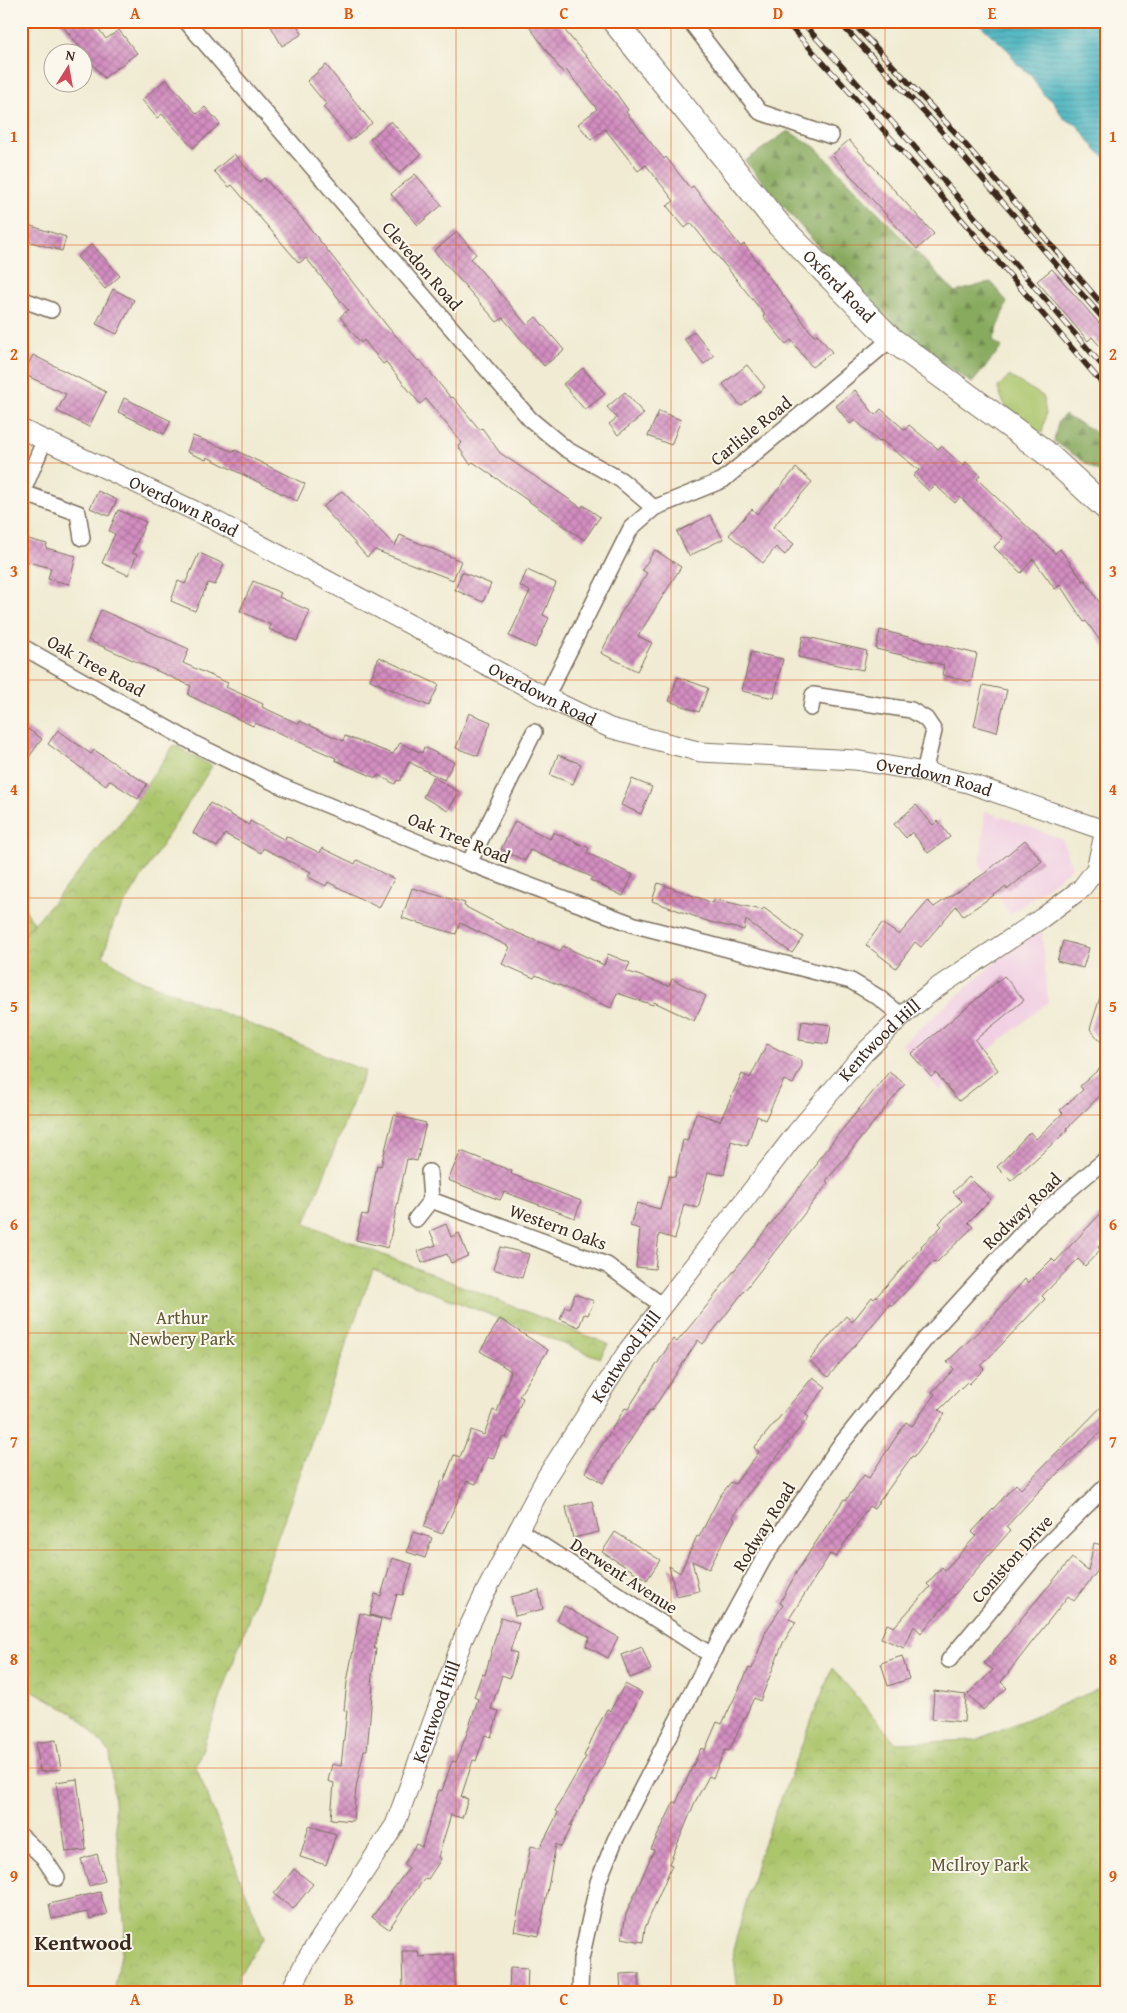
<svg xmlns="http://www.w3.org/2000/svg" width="1127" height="2013" font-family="'Gentium Book Plus',serif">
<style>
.built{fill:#f1d0e3}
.grass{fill:#abc56b;stroke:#737844}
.forest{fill:url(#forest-firs);stroke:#626a3e}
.park{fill:url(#park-crowns);stroke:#737844}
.garden{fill:url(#garden-dots);stroke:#737844}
.water{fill:url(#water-rules);stroke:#3e6d6e}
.building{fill:url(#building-cross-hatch)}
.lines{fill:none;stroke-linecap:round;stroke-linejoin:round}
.minor-casing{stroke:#7a6e5d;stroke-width:18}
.tertiary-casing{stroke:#7a6e5d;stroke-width:21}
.primary-casing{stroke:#7a6e5d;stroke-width:26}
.minor{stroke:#fff;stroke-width:15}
.tertiary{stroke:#fff;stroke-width:19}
.primary{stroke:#fff;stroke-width:24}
.rail-casing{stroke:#3b2a1e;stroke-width:5.5}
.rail{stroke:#fbf7ec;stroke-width:4;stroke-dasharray:11;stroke-linecap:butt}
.grid{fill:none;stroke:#df570d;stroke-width:1;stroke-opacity:0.55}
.labels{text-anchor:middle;stroke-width:4;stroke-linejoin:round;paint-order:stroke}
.street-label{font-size:18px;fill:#3b2a1e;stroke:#fbf7ec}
.park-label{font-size:18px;fill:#5d5835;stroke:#fbf7ec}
.district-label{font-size:22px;font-weight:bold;fill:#3b2a1e;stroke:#fbf7ec}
.neatline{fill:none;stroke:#df570d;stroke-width:2}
.grid-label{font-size:16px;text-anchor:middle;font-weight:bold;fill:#df570d}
</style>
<defs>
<pattern id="forest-firs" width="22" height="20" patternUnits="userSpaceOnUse" patternTransform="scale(1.25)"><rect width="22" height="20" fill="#88aa5f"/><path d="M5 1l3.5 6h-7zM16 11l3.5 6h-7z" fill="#708b4e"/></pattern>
<pattern id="park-crowns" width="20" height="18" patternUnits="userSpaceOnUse" patternTransform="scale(1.25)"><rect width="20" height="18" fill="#abc56b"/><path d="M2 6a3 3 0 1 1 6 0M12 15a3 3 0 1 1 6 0" fill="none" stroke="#94a95c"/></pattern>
<pattern id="garden-dots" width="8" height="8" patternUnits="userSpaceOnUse" patternTransform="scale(1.25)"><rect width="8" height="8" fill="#abc56b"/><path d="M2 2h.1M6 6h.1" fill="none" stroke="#94a95c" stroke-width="1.8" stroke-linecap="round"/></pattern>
<pattern id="water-rules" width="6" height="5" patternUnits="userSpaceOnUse" patternTransform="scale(1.25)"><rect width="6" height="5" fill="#41b0bd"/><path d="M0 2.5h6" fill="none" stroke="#388f99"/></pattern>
<pattern id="building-cross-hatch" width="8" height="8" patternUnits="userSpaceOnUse" patternTransform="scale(1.25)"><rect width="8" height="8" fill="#d38ec1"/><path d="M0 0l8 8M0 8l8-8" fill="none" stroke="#ac749c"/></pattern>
</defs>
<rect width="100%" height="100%" fill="#fbf7ec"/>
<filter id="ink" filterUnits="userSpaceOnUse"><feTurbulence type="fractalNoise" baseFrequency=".02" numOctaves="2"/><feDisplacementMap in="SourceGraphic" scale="10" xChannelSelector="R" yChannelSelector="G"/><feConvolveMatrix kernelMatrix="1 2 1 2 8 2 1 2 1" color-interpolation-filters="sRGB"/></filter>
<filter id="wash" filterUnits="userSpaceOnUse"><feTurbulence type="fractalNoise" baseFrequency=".0096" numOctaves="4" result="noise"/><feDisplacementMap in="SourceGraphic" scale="20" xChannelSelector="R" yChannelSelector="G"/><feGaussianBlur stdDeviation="1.12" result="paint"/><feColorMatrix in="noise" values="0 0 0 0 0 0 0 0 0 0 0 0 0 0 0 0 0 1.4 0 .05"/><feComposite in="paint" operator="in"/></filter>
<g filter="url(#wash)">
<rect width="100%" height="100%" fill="#f0ebd2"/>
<path class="built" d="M985 811 1062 839 1072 868 1010 915 980 865Z
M1041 922 1048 1002 939 1091 902 1044Z"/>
<path class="grass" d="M1009 376 1043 396 1046 414 1042 433C1019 420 1004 413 998 387Z"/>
<path class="forest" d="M788 131 815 147 955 292 991 282 1007 302 993 341 1002 347 972 383 885 325 745 161Z
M1064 415 1094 431 1106 442V477L1054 441 1058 422Z"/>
<path class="park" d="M174 745 212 766 114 921 103 956 134 977 365 1071 305 1224 608 1344 600 1358 373 1269 196 1767 264 1938 239 1974 236 1992H114L125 1933 110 1753 78 1716 21 1684V939L119 825Z
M832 1668 896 1743 976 1740 1106 1686V1992H738L733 1950 759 1855Z"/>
<path class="garden" d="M21 903 34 923 21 939Z"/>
<path class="water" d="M976 21H1106V158L1097 151 1077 125 1063 118 1053 101 1044 95 1030 74 1017 64 1009 51Z"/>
<g id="blocks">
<path class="building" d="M59 21H93L106 39 119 30 137 53 104 78Z
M268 21H295L302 34 282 46Z
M525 21H557L614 90 628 110 626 112 664 159 666 157 690 188 693 186 741 247 744 244 814 336 817 334 832 352 812 367 791 340 786 344 763 316 765 315 691 223 685 228 667 206 674 201 646 165 638 171 605 129 591 140 578 124 597 109 566 70 563 73Z
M326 65 372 123 351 140 323 107 326 104 307 81Z
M166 79 197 114 205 107 220 124 193 148 162 114 157 118 142 100Z
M391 121 421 155 399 173 370 139Z
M849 140 934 234 917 249 832 155Z
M234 154 259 182 264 178 305 222 388 327 418 361 420 360 451 398 453 397 480 430 482 428 500 453 582 508 583 505 600 517 584 540 473 462 470 464 458 446 462 443 426 399 420 404 386 362 383 364 364 340 361 343 340 317 348 310 306 258 299 263 232 185 229 187 214 171Z
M415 174 442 205 418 225 391 194Z
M28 225 66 237 62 251 24 240Z
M457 232 476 254 471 259 527 325 536 317 564 350 544 366 503 318 497 322 434 251Z
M92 244 120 276 105 289 77 257Z
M1052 269 1106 331V353L1092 337 1088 341 1037 281Z
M113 289 134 300 117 334 96 324Z
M694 331 714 356 704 364 684 339Z
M33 355 106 392 89 427 57 411 66 394 23 374Z
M747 365 765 387 741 406 723 384Z
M583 368 605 394 585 410 563 384Z
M855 390 875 415 881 409 905 430 909 425 938 449 941 446 963 466 966 462 980 475 977 479 1055 553 1060 549 1083 581 1085 580 1106 613V649L1086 621 1084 622 1060 585 1055 589 1033 559 1021 573 994 547 1003 538 960 497 955 503 935 485 929 491 913 476 919 470 881 440 879 442 855 420 850 424 836 406Z
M625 392 644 414 618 435 609 424 617 418 607 407Z
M124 398 171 421 164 434 118 412Z
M659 411 681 420 671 445 648 436Z
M193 436 234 452 235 450 305 484 297 501 207 457 206 460 187 452Z
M796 468 812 482 773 527 794 544 785 555 776 547 763 563 729 535 752 509 757 514Z
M98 491 117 500 109 516 90 508Z
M342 491 395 546 400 535 461 561 453 580 375 550 367 557 323 507Z
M118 510 146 522 132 553 137 555 128 575 102 563 115 534 109 531Z
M710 515 723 539 689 556 677 532Z
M21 537 47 544 46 548 76 556 69 584 48 579 51 568 21 560Z
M655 550 681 567 638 636 652 643 637 671 601 653 621 613 647 573 642 570Z
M199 553 224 564 215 585 208 583 195 611 171 601 178 581 185 584Z
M527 570 556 583 543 615 549 618 535 648 509 636 530 591 520 586Z
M462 572 491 584 483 602 455 590Z
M253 581 281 593 279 597 310 611 297 641 269 629 271 625 240 611Z
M101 610 189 649 183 663 228 683 226 687 263 704 262 707 299 724 300 721 343 741 345 736 393 754 400 743 422 753 424 747 454 762 444 780 409 762 400 781 397 780 395 784 378 775 376 778 335 760 336 758 286 736 255 723 253 726 188 695 191 686 88 640Z
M880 630 977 654 971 682 942 675 944 665 876 649Z
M803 636 867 651 863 670 798 657Z
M751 652 783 659 774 698 742 691Z
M379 657 439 685 429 706 370 680Z
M678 677 708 688 699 712 669 701Z
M983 685 1007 690 997 732 974 726Z
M469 713 491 722 478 756 456 748Z
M21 724 42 739 21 768Z
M58 730 91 754 94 750 147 784 138 799 109 780 106 786 48 744Z
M558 755 581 764 573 784 550 775Z
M433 777 459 792 448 811 423 797Z
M632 779 652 787 641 814 621 805Z
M210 803 249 825 250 821 285 840 286 836 320 853 322 848 355 864 357 860 394 879 379 908 328 882 326 886 308 877 311 872 263 848 261 853 225 834 217 847 193 833Z
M916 805 933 825 938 821 950 837 928 853 912 832 906 838 894 824Z
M515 821 550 839 553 832 589 848 587 853 633 875 623 896 590 880 592 877 530 850 525 861 501 849Z
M1025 840 1042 861 1007 890 1006 887 963 916 956 906 921 947 915 942 896 968 866 945 882 923 899 935 928 901 934 907 985 873Z
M658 883 713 903 714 899 762 910 764 908 803 937 792 953 746 920 744 930 710 922 652 901Z
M412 888 465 903 464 906 506 928 560 951 563 946 604 965 608 954 630 963 626 971 669 986 672 979 706 996 694 1021 654 1002 653 1005 617 993 611 1008 536 975 534 978 502 964 510 947 460 923 456 934 402 918Z
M1063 941 1089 948 1083 968 1057 961Z
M1004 976 1024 1000 975 1040 998 1070 959 1101 936 1073 931 1077 911 1054Z
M1103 988 1106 989V1048L1090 1029Z
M802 1021 831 1025 828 1044 799 1040Z
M767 1044 802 1061V1066L793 1084 784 1080 765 1120 757 1116 747 1146 731 1141 724 1175 708 1172 698 1208 684 1204 675 1239 659 1234 655 1269 636 1267 640 1229 630 1226 637 1203 660 1209 669 1176 675 1177 683 1140 687 1141 696 1113 720 1121 742 1074 750 1078Z
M1106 1063V1090L1066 1129 1068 1130 1011 1181 997 1167 1030 1132 1036 1139 1063 1113 1060 1110 1083 1090 1080 1086Z
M889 1072 905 1084 826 1181 828 1183 703 1344 698 1340 651 1412 649 1411 603 1483 585 1472 625 1408 628 1409 673 1339 677 1342 705 1308 818 1163 816 1162Z
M394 1115 426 1123 417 1161 407 1159 388 1248 356 1240 362 1214 368 1216 377 1165 381 1166Z
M461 1151 512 1171 511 1174 581 1201 575 1218 504 1192 500 1200 448 1180Z
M969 1177 991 1199 968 1222 973 1227 936 1263 934 1261 892 1306 890 1304 828 1377 809 1360 846 1316 852 1322 872 1297 874 1299 922 1247 921 1246 942 1226 939 1223 962 1201 953 1192Z
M1106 1208V1240L1098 1247 1100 1250 1085 1266 1078 1259 1042 1296 1045 1299 981 1366 984 1369 969 1384 967 1382 939 1410 945 1414 914 1457 912 1456 874 1509 869 1506 836 1557 830 1554 789 1619 796 1622 783 1643 760 1701 754 1698 729 1751 725 1750 713 1778 709 1776 695 1802 669 1864 672 1865 645 1928 643 1942 622 1938 626 1914 654 1850 651 1849 674 1802 676 1803 701 1748 705 1750 717 1722 722 1724 749 1668 752 1669 766 1631 783 1605 780 1603 796 1573 844 1499 846 1500 864 1475 869 1478 906 1422 912 1426 935 1394 932 1392 954 1369 947 1362 991 1319 1025 1279 1028 1283 1052 1259 1055 1262Z
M446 1224 451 1237 459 1233 468 1256 451 1263 447 1254 422 1263 418 1251 436 1245 430 1231Z
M500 1247 529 1254 522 1278 493 1269Z
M575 1294 594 1301 588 1315 584 1314 579 1327 560 1319 565 1306 569 1308Z
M500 1319 548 1350 519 1396 523 1398 506 1438 502 1437 493 1459 487 1457 476 1484 467 1481 442 1534 424 1527 442 1480 444 1481 454 1455 460 1457 471 1430 484 1435 493 1410 497 1412 511 1371 480 1351Z
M813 1377 826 1387 805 1414 809 1417 767 1469 732 1517 735 1519 709 1569 692 1561 699 1591 676 1596 669 1566 680 1573 697 1536 699 1537 720 1496 731 1482 735 1484 759 1452 754 1448Z
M1106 1402V1427L1040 1490 1006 1527 1010 1531 921 1633 914 1626 904 1648 881 1638 887 1624 894 1627 930 1587 927 1584 942 1567 945 1570 976 1536 972 1532 1016 1484 1021 1489Z
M592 1501 599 1532 573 1538 566 1507Z
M413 1532 432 1538 425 1558 407 1552Z
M615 1532 660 1560 647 1580 602 1552Z
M1094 1543 1106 1546V1560L1074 1601 1068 1596 1001 1682 1007 1688 983 1710 968 1694 993 1670 984 1663 1072 1558 1088 1571Z
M392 1558 412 1564 403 1595 397 1594 390 1620 370 1615 375 1594 381 1596Z
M539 1590 543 1609 515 1616 511 1597Z
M564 1606 618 1637 608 1658 586 1646 590 1637 557 1620Z
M360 1613 381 1619 374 1649H376L371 1684H373L367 1750H364L356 1788 353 1821 331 1819 334 1783 328 1781 332 1764 341 1766 347 1711 344 1710 347 1682Z
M501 1617 519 1623 510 1651 517 1653 510 1678 502 1675 491 1709 499 1711 491 1737 485 1735 476 1761 473 1760 461 1797 468 1799 462 1818 451 1815 438 1857 441 1859 428 1879 425 1878 403 1908 389 1929 372 1917 409 1868 404 1864 416 1844 422 1847 439 1790 442 1791 452 1761 456 1762 466 1736 478 1699 474 1697 482 1674 485 1675Z
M642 1647 651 1670 630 1678 621 1655Z
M902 1656 909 1679 888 1686 881 1663Z
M625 1684 642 1693 570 1826H572L561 1847 556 1844 539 1936 514 1931 531 1846 540 1848 558 1813 555 1811 586 1757 584 1756 597 1728 607 1709 610 1711Z
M934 1691 966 1695 964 1722 932 1719Z
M56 1740 61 1769 40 1772 36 1743Z
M77 1779 86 1850 66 1852 56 1782Z
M309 1826 336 1834 326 1865 300 1857Z
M97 1854 105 1881 89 1886 81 1859Z
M294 1869 313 1884 293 1909 274 1894Z
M100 1892 107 1914 90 1919 88 1912 52 1919 49 1904Z
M402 1951H418L419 1957 453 1954 456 1992H403Z
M510 1967 528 1968 527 1992H509Z
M639 1973V1992H621L620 1974Z"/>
</g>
</g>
<g filter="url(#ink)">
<use href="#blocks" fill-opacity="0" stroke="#7a6e5d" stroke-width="1"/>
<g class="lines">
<defs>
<path id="minor" d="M186 21 530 419 566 449 621 480 654 508
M690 21 760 112 831 136
M21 299 51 310
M21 492 78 513 82 538
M22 493 45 439
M21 646 197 745 281 786 469 863 635 925 851 981 878 997 902 1016
M546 697 631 528 654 508 723 480 891 339
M811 708 813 695 911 710 926 719 934 731 924 772
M469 863 534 732
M431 1200 607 1265 663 1306
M416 1219 431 1200 429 1172
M517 1529 711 1655
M949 1660 1035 1557 1106 1486
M21 1836 43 1857 57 1878
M580 1992 581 1959 598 1882 615 1840 711 1655 764 1558 838 1448 927 1337 1034 1220 1106 1159"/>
<g id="tertiary">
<path id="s1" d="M21 429 212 519 546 697 610 728 701 752 855 760 924 772 968 783 1106 831"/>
<path id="s2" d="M290 1992 306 1960 395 1825 463 1639 486 1591 547 1476 629 1349 797 1132 864 1053 902 1016 935 989 1042 918 1081 889 1096 869 1105 831"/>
</g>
<g id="primary">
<path id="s3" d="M614 21 779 225 891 339 1045 452 1106 508"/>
</g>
</defs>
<use href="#minor" class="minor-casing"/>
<use href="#tertiary" class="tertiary-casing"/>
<use href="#primary" class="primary-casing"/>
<use href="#minor" class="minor"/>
<use href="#tertiary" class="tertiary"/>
<use href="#primary" class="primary"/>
<defs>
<path id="rail" d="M785 21C896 141 1001 265 1106 388
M801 21 913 145 1106 370
M838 21 937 126 1106 322
M851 21 953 130 1106 309"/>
</defs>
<use href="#rail" class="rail-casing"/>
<use href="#rail" class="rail"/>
</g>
</g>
<path class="grid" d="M242 21V1992M456 21V1992M671 21V1992M885 21V1992M21 245H1106M21 463H1106M21 680H1106M21 898H1106M21 1115H1106M21 1333H1106M21 1550H1106M21 1768H1106"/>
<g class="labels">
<g class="street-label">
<text transform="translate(422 266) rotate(49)" y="6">Clevedon Road</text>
<text dy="6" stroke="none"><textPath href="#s3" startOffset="348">Oxford Road</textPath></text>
<text transform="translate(751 431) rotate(-39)" y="6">Carlisle Road</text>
<text dy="6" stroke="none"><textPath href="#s1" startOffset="180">Overdown Road</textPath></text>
<text transform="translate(96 666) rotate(29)" y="6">Oak Tree Road</text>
<text dy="6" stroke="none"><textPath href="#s1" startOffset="585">Overdown Road</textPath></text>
<text dy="6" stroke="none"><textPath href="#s1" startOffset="990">Overdown Road</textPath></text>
<text transform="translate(459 838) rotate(22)" y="6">Oak Tree Road</text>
<text dy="6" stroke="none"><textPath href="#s2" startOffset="1128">Kentwood Hill</textPath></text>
<text transform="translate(1022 1211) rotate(-44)" y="6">Rodway Road</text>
<text transform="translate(558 1227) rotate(20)" y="6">Western Oaks</text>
<text dy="6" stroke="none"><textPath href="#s2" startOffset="722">Kentwood Hill</textPath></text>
<text transform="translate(764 1527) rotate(-58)" y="6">Rodway Road</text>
<text transform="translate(1012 1559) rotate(-48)" y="6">Coniston Drive</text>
<text transform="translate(624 1576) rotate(33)" y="6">Derwent Avenue</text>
<text dy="6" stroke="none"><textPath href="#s2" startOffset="318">Kentwood Hill</textPath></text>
</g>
<g class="park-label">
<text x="182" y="1324">Arthur<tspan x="182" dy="21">Newbery Park</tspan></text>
<text x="980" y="1871">McIlroy Park</text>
</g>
<g class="district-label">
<text x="83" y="1950">Kentwood</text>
</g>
</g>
<rect width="1127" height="2013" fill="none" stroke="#fbf7ec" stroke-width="55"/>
<g transform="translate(68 68) rotate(11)"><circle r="24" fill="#fbf7ec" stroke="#aea59a"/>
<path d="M0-4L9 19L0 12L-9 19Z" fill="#d1495b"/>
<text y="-8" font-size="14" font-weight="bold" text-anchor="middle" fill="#3b2a1e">N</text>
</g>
<rect x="28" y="28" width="1072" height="1958" class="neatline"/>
<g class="grid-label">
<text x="135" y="19">A</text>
<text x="349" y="19">B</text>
<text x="564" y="19">C</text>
<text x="778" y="19">D</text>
<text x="992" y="19">E</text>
<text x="14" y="142">1</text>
<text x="1113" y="142">1</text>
<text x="14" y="360">2</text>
<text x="1113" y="360">2</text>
<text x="14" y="577">3</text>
<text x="1113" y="577">3</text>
<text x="14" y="795">4</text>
<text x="1113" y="795">4</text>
<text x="14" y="1012">5</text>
<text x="1113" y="1012">5</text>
<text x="14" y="1230">6</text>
<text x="1113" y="1230">6</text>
<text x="14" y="1447">7</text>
<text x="1113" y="1447">7</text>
<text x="14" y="1665">8</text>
<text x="1113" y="1665">8</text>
<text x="14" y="1882">9</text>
<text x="1113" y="1882">9</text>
<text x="135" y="2005">A</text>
<text x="349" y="2005">B</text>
<text x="564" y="2005">C</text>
<text x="778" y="2005">D</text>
<text x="992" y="2005">E</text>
</g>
</svg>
